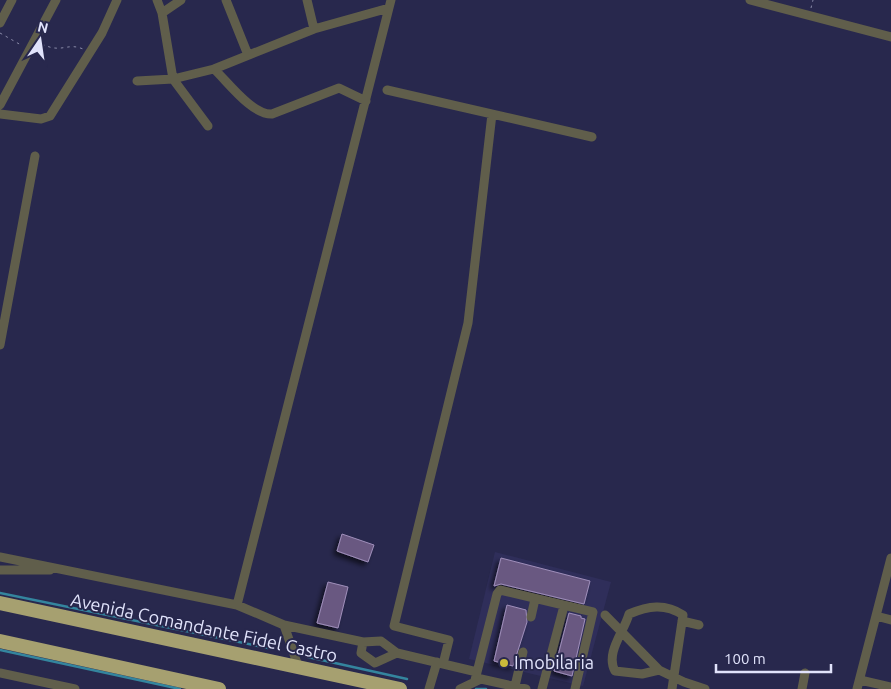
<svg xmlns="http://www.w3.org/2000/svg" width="891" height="689" font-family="Ubuntu,sans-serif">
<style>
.built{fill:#2f2e5a}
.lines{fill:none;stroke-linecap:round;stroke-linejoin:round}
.stream{stroke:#34859e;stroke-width:2.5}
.building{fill:#695981;stroke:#a08fbb;filter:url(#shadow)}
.path{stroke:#898aa8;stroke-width:1;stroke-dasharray:2.5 4;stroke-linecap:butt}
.minor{stroke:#605e4b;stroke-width:9}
.highway{stroke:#a6a070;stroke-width:14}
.poi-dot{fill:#caba3a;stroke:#28284d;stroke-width:2}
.labels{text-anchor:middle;stroke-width:4;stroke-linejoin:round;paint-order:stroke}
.street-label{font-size:18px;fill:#e1e3fb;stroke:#28284d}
.poi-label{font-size:18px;fill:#e1e3fb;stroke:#28284d;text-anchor:start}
</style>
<defs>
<filter id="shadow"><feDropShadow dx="-3.5" dy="3.5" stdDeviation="2.5" flood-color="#0009"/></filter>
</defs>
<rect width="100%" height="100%" fill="#28284d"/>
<path class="built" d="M495 552 611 582 583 686 469 659Z"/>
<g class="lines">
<path class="stream" d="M0 593 268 648
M0 650 180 689
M308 657 407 679
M476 689H486"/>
</g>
<path class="building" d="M342 534 374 545 368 562 337 551Z
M501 558 590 581 584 604 501 584 494 586Z
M328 582 348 587 338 628 317 623Z
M507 605 526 610 527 622 513 666 494 661Z
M569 613 581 616V618L585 619 572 676 554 671Z"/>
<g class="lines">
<path class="path" d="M811 8 813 0
M0 33 21 45
M42 44C62 54 67 42 83 49"/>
<path class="minor" d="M157 0 162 13 173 79 208 126
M226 0 248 55
M307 0 314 29
M750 0 891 37
M162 13 181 0
M0 23 12 0
M214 69C228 82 252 115 272 114L339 88 366 101
M137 81 173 79 214 69 314 29 389 8
M387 90 592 137
M0 105 56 0
M0 114 41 119 50 116 102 33 117 0
M0 345 35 156
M0 557 237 605 284 625 363 642 381 641 397 653 477 672
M0 570H50
M237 605 391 0
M605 615 659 670 684 682 705 689
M876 616 891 620
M531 617 535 599
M682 621 699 625
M284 625 298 666
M363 642 361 653 375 663 397 653
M443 664 449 640 394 626 468 323 492 114
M659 670 642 674 615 671C605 653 624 632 629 614 648 606 665 603 683 615L672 689
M0 673 75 689
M475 680 497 594 500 590 593 612 575 689
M860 680 891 687
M515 686 523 652
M429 689 437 662
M460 689 481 679 526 689
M542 689 564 606
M802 689 805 673
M857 689 891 558"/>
<path class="highway" d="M0 603 400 689
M0 641 219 689"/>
</g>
<circle class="poi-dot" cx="504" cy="663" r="5"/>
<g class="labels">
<g class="street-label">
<text transform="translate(204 628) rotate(12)" y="6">Avenida Comandante Fidel Castro</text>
</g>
<g class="poi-label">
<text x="514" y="669">Imobilaria</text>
</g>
</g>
<g transform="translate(40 40) rotate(13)" stroke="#28284d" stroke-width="4" paint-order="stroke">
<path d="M0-4L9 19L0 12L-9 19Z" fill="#e1e3fb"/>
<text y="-8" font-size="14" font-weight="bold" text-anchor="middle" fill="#e1e3fb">N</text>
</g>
<path d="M716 664v8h115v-8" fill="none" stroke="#e1e3fb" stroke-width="2.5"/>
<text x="724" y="664" font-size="15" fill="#e1e3fb" stroke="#28284d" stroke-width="4" paint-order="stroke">100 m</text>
</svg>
